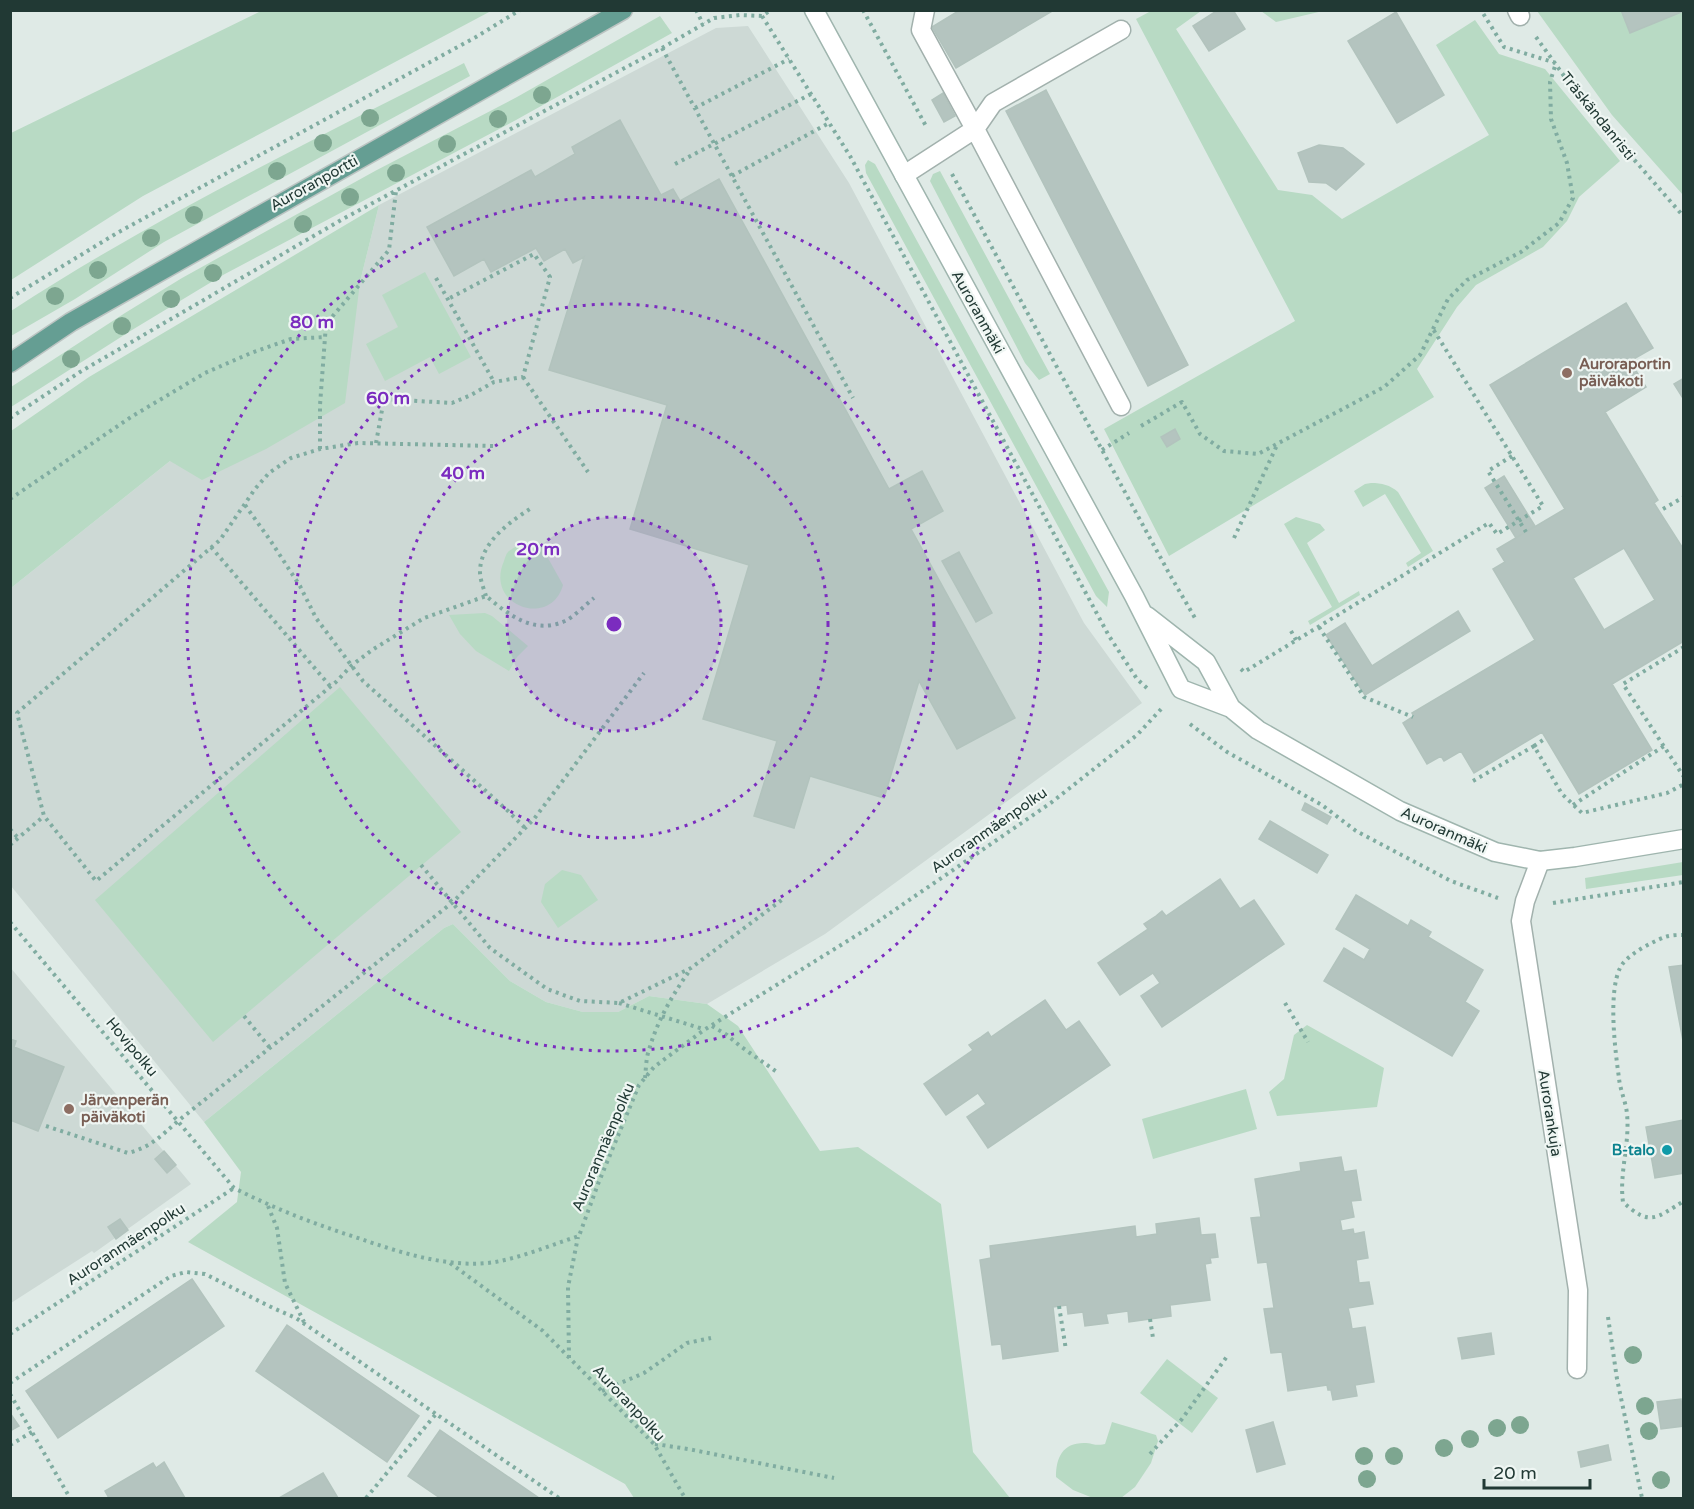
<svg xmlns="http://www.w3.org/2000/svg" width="1694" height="1509" font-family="'Varela Round',sans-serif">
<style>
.built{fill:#cdd9d5}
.green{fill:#b8dac4}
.building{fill:#b4c4bf;stroke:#b2c3bd;stroke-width:1.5;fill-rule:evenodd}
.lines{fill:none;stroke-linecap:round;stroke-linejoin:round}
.service-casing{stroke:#a2b1ad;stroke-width:21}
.minor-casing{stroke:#a2b1ad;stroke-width:21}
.secondary-casing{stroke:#9fb5ae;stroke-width:21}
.primary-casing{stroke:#bcc4c2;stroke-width:21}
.path{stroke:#80aca1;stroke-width:4;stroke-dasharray:3 4.5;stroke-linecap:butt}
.service{stroke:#fff;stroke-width:18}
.minor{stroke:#fff;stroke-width:18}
.secondary{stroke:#fff;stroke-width:18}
.primary{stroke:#659e93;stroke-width:18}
.tree{fill:#7da690}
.ring{fill:none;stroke:#7b2cbf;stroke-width:3;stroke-dasharray:3 6}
.education-dot{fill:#8d6e63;stroke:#eff6f3;stroke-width:2}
.culture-dot{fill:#0f9aa8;stroke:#eff6f3;stroke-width:2}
.labels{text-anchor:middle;stroke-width:4.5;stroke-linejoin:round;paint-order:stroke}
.street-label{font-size:15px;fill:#213934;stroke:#eff6f3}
.education-label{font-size:15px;font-weight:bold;fill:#785e54;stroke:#eff6f3;text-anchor:start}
.culture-label{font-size:15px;font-weight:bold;fill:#0d838f;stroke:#eff6f3;text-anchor:end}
.centre{fill:#7b2cbf;stroke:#eff6f3;stroke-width:3}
.ring-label{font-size:18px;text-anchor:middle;font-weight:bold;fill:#7b2cbf;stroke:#eff6f3;stroke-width:4.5;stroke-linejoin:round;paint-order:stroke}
</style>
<rect width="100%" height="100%" fill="#dfeae6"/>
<path class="built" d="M748 26 849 183 1084 623 1142 703 825 934 707 1004 649 996 618 1012H583L546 1002 510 981 453 924 444 928 204 1122 11 886V588L170 461 360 282 379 205 716 28Z
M10 967 191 1184 94 1253 92 1251 11 1303Z"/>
<path class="green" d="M261 11H491L143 196 11 280V133Z
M1151 11H1201L1176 29 1278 190 1312 195 1342 219 1489 135 1436 45 1475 20 1499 54 1545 69 1620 161 1579 197 1567 221 1543 247 1476 285 1457 307 1417 369 1434 397 1169 556 1104 429 1295 321 1136 19Z
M1261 11H1323L1276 22Z
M1537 11H1683V195L1612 115Z
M660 16 672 33 516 120 223 275 132 330 11 407V387L125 313 182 278 375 171 517 97Z
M464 63 470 76 164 242 75 299 11 336V311C155 217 311 141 464 63Z
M868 160 875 164 1109 592 1107 607 1096 596 866 173 865 165Z
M940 171 1050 374 1039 380 1025 363 930 181 933 174Z
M379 205 360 282 345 403 266 449 202 480 170 461 11 588V431L89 377Z
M425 272 471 357 439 374 430 357 385 381 366 344 398 327 382 295Z
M1371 483C1382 483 1390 485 1398 492L1433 551 1408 567 1406 563 1421 553 1385 494 1363 507 1354 491 1365 484Z
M1296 517 1320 524 1325 530 1307 543 1339 603 1359 591 1360 595 1310 625 1308 621 1332 607 1284 524Z
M524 542H539L563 585C551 629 484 606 504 561 505 558 506 554 508 552 512 548 520 545 524 542Z
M485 613 492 616 528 646 517 657 509 671 476 651 460 634 449 615Z
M340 687 461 832 213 1042 95 900Z
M1683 862V875L1586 889 1585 878Z
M562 870 581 875 598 900 558 928 541 902 545 884Z
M453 924 510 981 546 1002 583 1012H618L649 996 707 1004 738 1026 820 1151 858 1147 941 1204 973 1452 1010 1498H634L625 1484 188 1242 237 1202 241 1172 204 1122 444 928Z
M1307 1025 1384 1068 1377 1107 1277 1116 1269 1092 1284 1079 1294 1035Z
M1246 1089 1257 1129 1153 1159 1142 1119Z
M1167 1359 1218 1398 1192 1433 1140 1393Z
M1112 1422 1156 1435 1158 1441 1151 1463 1135 1487 1121 1498H1093L1073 1490 1056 1477C1056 1457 1063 1442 1086 1443 1096 1444 1094 1446 1105 1444Z"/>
<path class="building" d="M960 10H1054L956 68 932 27Z
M1218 10H1233L1245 29 1209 51 1193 26Z
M1621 10H1684V11L1630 33Z
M1396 12 1444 95 1397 123 1348 41Z
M1046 90 1188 365 1148 386 1006 111Z
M943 93 955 116 944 122 932 100Z
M620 120 661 195 673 189 680 201 719 179 889 489 922 471 943 511 911 529 1015 718 957 749 919 681 884 798 810 776 794 828 754 816 777 741 703 719 749 565 630 529 667 405 549 370 584 257 573 263 565 249 544 261 536 248 491 272 484 259 454 276 427 227 531 170 535 177 575 154 572 147Z
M1319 145 1343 148 1364 164 1336 190 1326 183 1309 182 1298 153Z
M1626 303 1653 348 1630 361 1646 387 1605 412 1658 500 1654 503 1684 550V641L1612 684 1652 750 1579 794 1542 732 1474 773 1461 751 1444 761 1441 756 1427 764 1403 723 1414 716 1412 713 1535 640 1493 569 1505 562 1497 549 1565 509 1490 385ZM1624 548 1655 600 1604 630 1573 578Z
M1684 378V400L1674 384Z
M1175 429 1180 439 1167 447 1161 437Z
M1504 476 1535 526 1516 538 1485 488Z
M959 552 992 613 976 622 942 561Z
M1458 611 1470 631 1365 695 1326 635 1345 623 1372 666Z
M1305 803 1331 817 1327 824 1302 810Z
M1270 821 1328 855 1317 873 1259 839Z
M1220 879 1240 909 1254 900 1284 944 1162 1027 1141 996 1160 983 1153 973 1120 995 1098 963 1148 929 1144 924 1156 916 1162 911 1166 916Z
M1356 895 1408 926 1411 920 1431 932 1428 937 1483 970 1465 1002 1479 1011 1452 1056 1324 981 1344 948 1364 960 1370 949 1336 929Z
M1684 965V1046L1669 967Z
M1045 1000 1066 1030 1079 1021 1110 1065 988 1148 967 1117 986 1104 978 1093 946 1115 924 1084 973 1050 969 1045 981 1037 988 1032 991 1037Z
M10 1039 16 1041 14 1047 64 1067 38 1131 10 1120Z
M1684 1120V1173L1655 1178 1646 1127Z
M164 1151 176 1165 167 1173 155 1159Z
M1341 1157 1344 1172 1356 1170 1361 1200 1351 1201 1354 1217 1340 1220 1342 1231 1353 1229 1354 1234 1364 1232 1368 1258 1356 1260 1359 1283 1369 1282 1373 1304 1348 1308 1350 1317 1352 1329 1365 1327 1374 1382 1355 1385 1357 1396 1333 1400 1331 1390H1328L1327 1385 1288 1391 1282 1352 1271 1353 1264 1309 1274 1308 1267 1262 1258 1263 1251 1218 1261 1217 1255 1179 1301 1171 1300 1163Z
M1199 1218 1201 1235 1215 1234 1218 1257 1210 1258 1211 1263 1205 1264 1210 1300 1170 1305 1171 1316 1129 1322 1128 1311 1106 1314 1108 1323 1085 1326 1083 1312 1068 1314 1067 1305 1053 1307 1058 1351 1003 1359 1001 1344 992 1345 980 1260 991 1258 990 1246 1135 1226 1136 1237 1157 1234 1156 1224Z
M120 1219 128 1230 116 1239 108 1227Z
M192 1279 224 1326 58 1438 26 1391Z
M287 1325 419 1416 387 1462 256 1371Z
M1491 1333 1494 1354 1462 1359 1458 1338Z
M1681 1399 1684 1426 1661 1429 1657 1402Z
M10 1413 19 1426 10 1431Z
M1273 1422 1285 1464 1257 1472 1246 1430Z
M440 1430 539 1498H440L408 1476Z
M1608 1445 1611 1460 1581 1467 1578 1452Z
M164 1462 185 1498H109L105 1491 153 1463 156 1468Z
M323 1473 338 1498H279Z"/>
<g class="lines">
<defs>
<path id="service" d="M925 10 921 30 975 129 1121 406
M904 175 975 129 993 103 1121 30"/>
<path id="minor" d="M1517 10 1520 16
M1540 861 1525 901 1521 921 1578 1290 1577 1369"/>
<path id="secondary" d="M814 10 1134 596 1181 689 1231 708 1258 730 1400 811 1495 852 1540 861 1575 857 1684 839
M1147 616 1206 662 1231 708"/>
<path id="primary" d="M10 363 71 322 623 10"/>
</defs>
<use href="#service" class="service-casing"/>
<use href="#minor" class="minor-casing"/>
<use href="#secondary" class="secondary-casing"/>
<use href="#primary" class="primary-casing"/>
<path class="path" d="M696 10 703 24
M863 10 927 128
M762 16 850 156 1109 636 1137 679 1149 690
M1536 37 1577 94 1684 217
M662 48 853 398
M695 108 789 59
M675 164 811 94
M952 174 1170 575 1195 618
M732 176 829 123
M436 278 494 382
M10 298 117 233 476 37 520 10
M523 377 588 472
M10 418 80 372 341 220 662 48 714 18 740 15 762 16 771 10
M1141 426 1182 402 1200 434 1224 451 1258 454 1384 387 1420 355 1448 299 1467 280 1521 252 1559 223 1573 198 1567 163 1551 119 1550 82 1556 63 1504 47 1481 10
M376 443 384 399 452 403 471 395 494 382 523 377 550 277 534 254 448 299
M493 446 358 443 320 449 291 458 269 473 255 489 220 540 17 713 44 816 96 881 336 682 351 666 372 650 424 618 486 596C509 615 534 635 565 621 575 616 585 605 594 598
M320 449V405L326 324 389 250 396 191
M1102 450 1129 433
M1512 456 1488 471 1526 532
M10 499 131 417 205 373 251 353 291 339 325 337
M245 505 270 540 300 586 316 618 363 681 508 811 525 828
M1663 509 1684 497
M1234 538 1278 443
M211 547 330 686
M486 596C484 589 480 580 480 572 480 542 511 521 533 507
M1319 627 1364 697 1413 717
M1291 631 1296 640
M1684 647 1623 684 1684 777
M1241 669 1244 672 1489 523 1497 534 1543 506 1433 329
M1190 724 1227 752 1322 805 1356 831 1451 881 1498 898
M1534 746 1546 738
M1473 781 1534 746 1562 794 1582 813 1667 793 1684 784
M1573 805 1664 746
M10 829 19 839
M10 845 44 816
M421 865 490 948 547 989 580 1001 619 1003 691 968 783 899
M1553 903 1684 882
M10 922 234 1188C275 1209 317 1225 361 1239 401 1253 452 1269 495 1262 523 1257 551 1245 579 1236L598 1184 639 1085 654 1067 704 1030 870 927 1052 802 1137 735 1163 707
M1684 935C1678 935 1671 935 1665 937 1652 942 1626 955 1620 968 1608 993 1615 1050 1619 1078 1620 1090 1626 1102 1627 1114 1630 1144 1619 1173 1623 1202 1650 1227 1656 1218 1684 1201
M619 1003 703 1029
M1285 1003 1308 1042
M244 1016 270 1048
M712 1026 727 1035 740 1046 777 1072
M645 1078C646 1069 646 1058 649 1050 657 1021 673 994 690 970
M46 1126 128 1153C151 1147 161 1136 178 1121L453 902 534 819 644 673
M268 1206 277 1228 285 1283 304 1322
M450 1263 543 1331 654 1444 685 1498
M1059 1306 1066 1350
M1608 1317 1617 1379 1642 1498
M1150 1319 1153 1338
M10 1334 234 1188
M569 1358 568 1287 578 1237
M10 1383 171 1276 186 1272 205 1274 273 1308 296 1318 436 1414
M602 1391 644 1373 687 1343 711 1338
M10 1394 70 1498
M655 1444 688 1449 834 1478
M10 1445 32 1432
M1150 1454 1182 1419 1228 1355
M366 1498 436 1414 559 1498"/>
<use href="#service" class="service"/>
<use href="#minor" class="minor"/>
<use href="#secondary" class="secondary"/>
<use href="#primary" class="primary"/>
</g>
<g class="tree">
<circle cx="542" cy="95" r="9"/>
<circle cx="370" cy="118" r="9"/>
<circle cx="498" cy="119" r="9"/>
<circle cx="323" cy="143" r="9"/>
<circle cx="447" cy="144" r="9"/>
<circle cx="277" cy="171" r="9"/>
<circle cx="396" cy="173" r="9"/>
<circle cx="350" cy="197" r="9"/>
<circle cx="194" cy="215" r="9"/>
<circle cx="303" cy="224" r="9"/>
<circle cx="151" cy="238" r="9"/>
<circle cx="98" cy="270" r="9"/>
<circle cx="213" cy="273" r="9"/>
<circle cx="55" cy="296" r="9"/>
<circle cx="171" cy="299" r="9"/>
<circle cx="122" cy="326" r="9"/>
<circle cx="71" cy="359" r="9"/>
<circle cx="1633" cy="1355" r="9"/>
<circle cx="1645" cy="1406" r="9"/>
<circle cx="1520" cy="1425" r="9"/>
<circle cx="1497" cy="1428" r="9"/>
<circle cx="1649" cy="1431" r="9"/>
<circle cx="1470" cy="1439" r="9"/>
<circle cx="1444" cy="1448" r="9"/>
<circle cx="1364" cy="1456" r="9"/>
<circle cx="1394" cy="1456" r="9"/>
<circle cx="1367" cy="1479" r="9"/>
<circle cx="1661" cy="1480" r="9"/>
</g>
<circle cx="614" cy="624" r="107" fill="#7b2cbf" fill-opacity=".12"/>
<g class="ring">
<circle cx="614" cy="624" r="107"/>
<circle cx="614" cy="624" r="214"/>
<circle cx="614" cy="624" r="320"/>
<circle cx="614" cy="624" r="427"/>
</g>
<g class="education-dot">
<circle cx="1567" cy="373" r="6"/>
<circle cx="69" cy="1109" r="6"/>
</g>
<circle class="culture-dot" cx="1667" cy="1150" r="6"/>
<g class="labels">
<g class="street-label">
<text transform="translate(1598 116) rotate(51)" y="5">Träskändanristi</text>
<text transform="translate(314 183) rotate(-29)" y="5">Auroranportti</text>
<text transform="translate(978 312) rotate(61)" y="5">Auroranmäki</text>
<text transform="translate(989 830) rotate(-35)" y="5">Auroranmäenpolku</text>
<text transform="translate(1444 830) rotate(24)" y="5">Auroranmäki</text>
<text transform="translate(132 1047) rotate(50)" y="5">Hovipolku</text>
<text transform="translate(1550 1113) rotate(81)" y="5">Aurorankuja</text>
<text transform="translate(603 1147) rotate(-67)" y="5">Auroranmäenpolku</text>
<text transform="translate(126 1244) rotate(-33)" y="5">Auroranmäenpolku</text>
<text transform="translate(629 1403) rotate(47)" y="5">Auroranpolku</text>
</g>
<g class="education-label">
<text x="1579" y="369">Auroraportin<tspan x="1579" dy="17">päiväkoti</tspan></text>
<text x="81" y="1105">Järvenperän<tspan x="81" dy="17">päiväkoti</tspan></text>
</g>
<g class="culture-label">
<text x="1655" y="1155">B-talo</text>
</g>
</g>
<circle cx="614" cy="624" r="9" class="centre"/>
<g class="ring-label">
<text x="312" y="328">80 m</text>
<text x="388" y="404">60 m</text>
<text x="463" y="479">40 m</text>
<text x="538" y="555">20 m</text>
</g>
<rect width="1694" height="1509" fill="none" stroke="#213934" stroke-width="24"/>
<path d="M1484 1479v9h106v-9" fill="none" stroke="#213934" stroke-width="3"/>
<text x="1493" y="1479" font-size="18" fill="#213934" stroke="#eff6f3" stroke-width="4.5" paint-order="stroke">20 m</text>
</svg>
